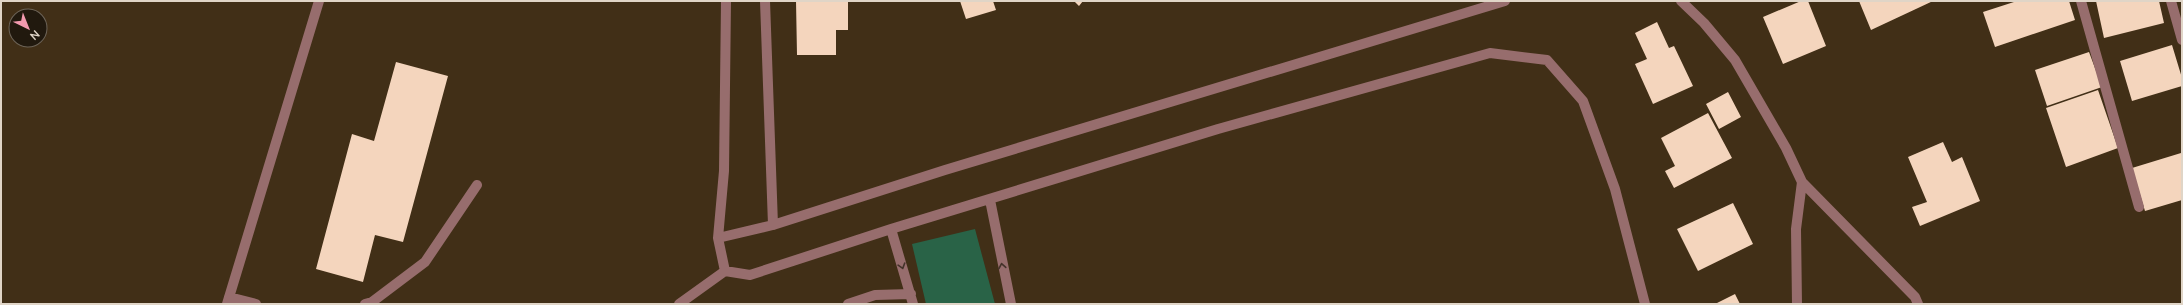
<svg xmlns="http://www.w3.org/2000/svg" width="2183" height="305" font-family="Mulish,sans-serif">
<style>
.green{fill:#296347}
.building{fill:#f4d5bd}
.lines{fill:none;stroke-linecap:round;stroke-linejoin:round}
.minor{stroke:#976d6d;stroke-width:10}
.oneway{stroke:#44322a}
</style>
<rect width="100%" height="100%" fill="#412f17"/>
<path class="green" d="M975 229 995 304H926L912 244Z"/>
<path class="building" d="M796 1H848V30H836V55H797Z
M960 1H993L996 10 966 19Z
M1074 1H1083L1079 6Z
M1801 1H1808L1826 46 1783 64 1763 17Z
M1859 1H1933L1871 30Z
M2017 1H2069L2075 20 1995 47 1983 12Z
M2096 1H2159L2164 23 2104 38Z
M1657 22 1669 48 1674 46 1693 86 1653 104 1635 64 1647 59 1635 33Z
M2172 45 2182 78V86L2132 101 2120 61Z
M2089 52 2102 87 2047 106 2035 70Z
M396 62 448 76 403 242 375 235 363 282 316 269 352 134 374 141Z
M2098 90 2118 148 2066 167 2046 108Z
M1728 92 1741 117 1719 129 1706 104Z
M1708 113 1732 158 1674 188 1665 171 1675 166 1661 138Z
M1943 142 1952 162 1962 157 1980 201 1920 226 1912 207 1927 202 1908 157Z
M2181 153 2182 200 2145 211 2132 168Z
M1733 203 1753 244 1698 271 1677 229Z
M1735 294 1740 304H1715Z"/>
<g class="lines">
<path class="minor" d="M765 1 773 225
M1681 1 1704 23 1735 60 1786 148 1802 182 1915 297 1918 304
M2081 1 2139 207
M2171 1 2182 40
M990 200 1011 304
M891 229 913 304
M718 238 773 225 945 170 1505 1
M725 271 718 238 724 171 726 1
M229 297 256 304
M227 304 319 1
M365 304 372 302 425 262 477 185
M679 304 725 271 750 275 891 229 1218 129 1490 53 1547 60 1583 101 1615 189 1645 304
M848 304 875 295 911 294
M1797 304 1796 229 1802 182"/>
</g>
<defs><path id="oneway-chevron" d="M-2-3.5L2.5 0L-2 3.5" fill="none" stroke-width="1.6" stroke-linecap="round" stroke-linejoin="round"/></defs>
<g class="oneway">
<use href="#oneway-chevron" transform="translate(902 266) rotate(73)"/>
<use href="#oneway-chevron" transform="translate(1002 266) rotate(-100)"/>
</g>
<rect width="2183" height="305" fill="none" stroke="#e0d5c7" stroke-width="4"/>
<g transform="translate(28 28) rotate(137)"><circle r="19" fill="#21190e" stroke="#6d6458"/>
<path d="M0-3L7 15L0 10L-7 15Z" fill="#f29aaf"/>
<text y="-6" font-size="11" font-weight="bold" text-anchor="middle" fill="#e0d5c7">N</text>
</g>
</svg>
